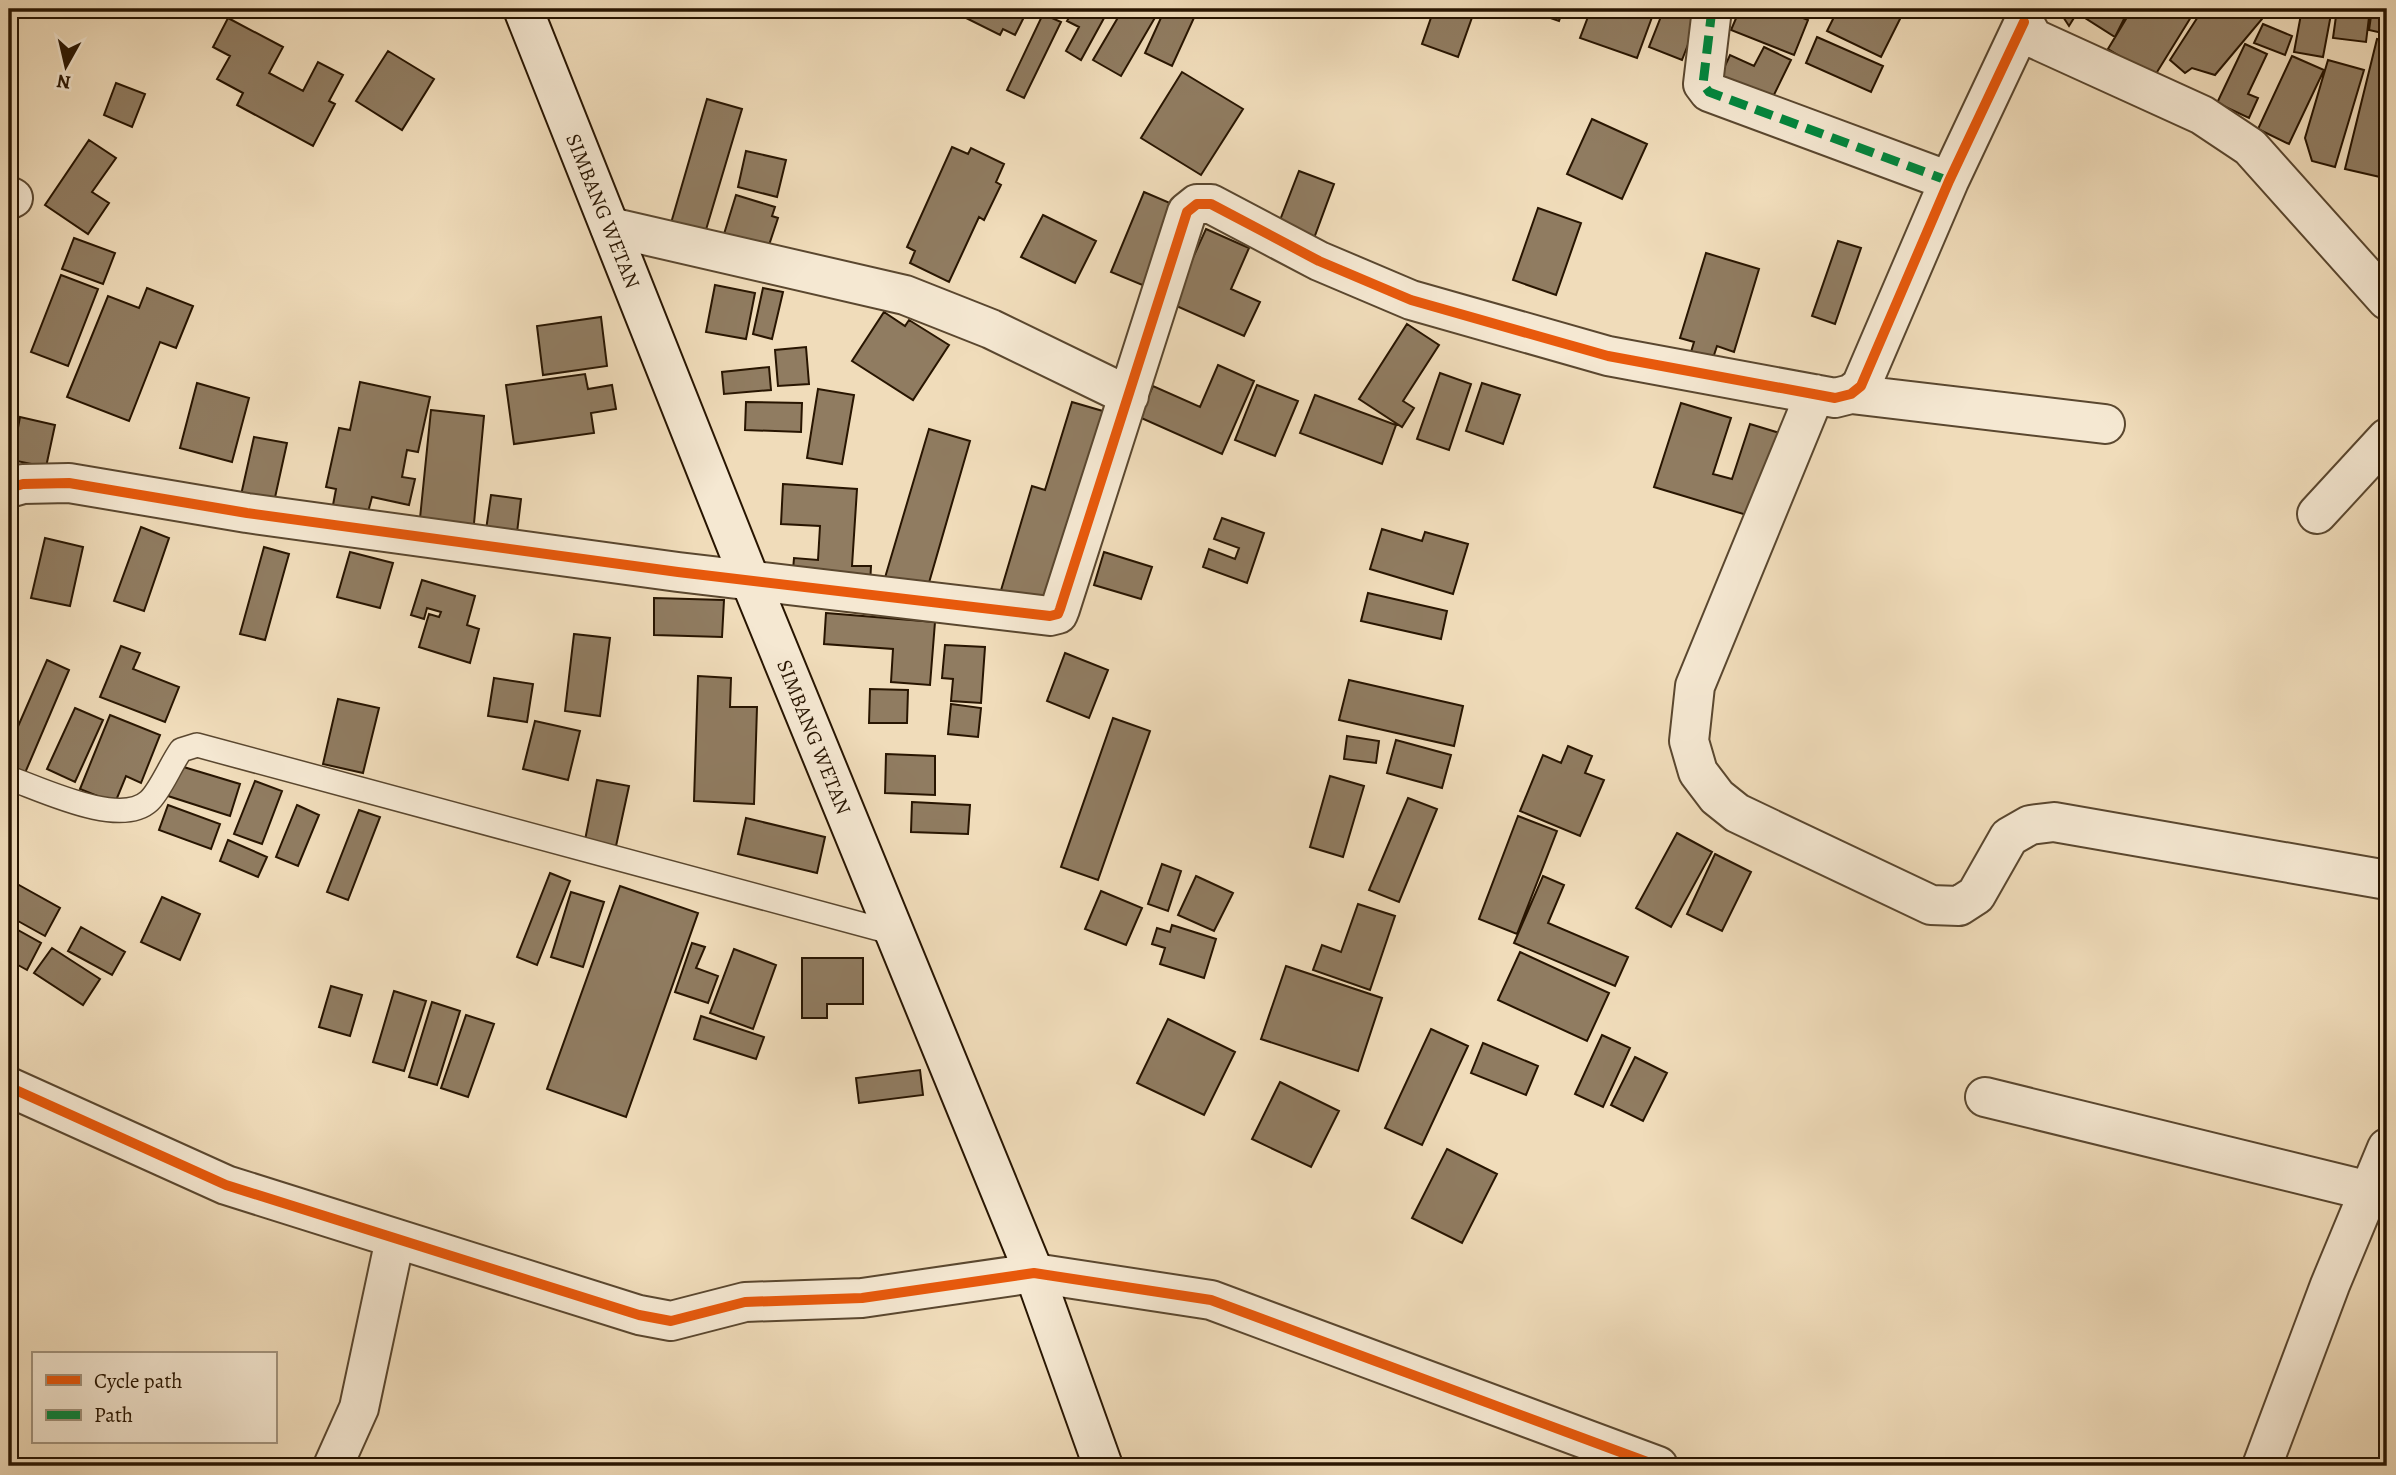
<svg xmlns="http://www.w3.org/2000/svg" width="2396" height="1475" font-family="Alegreya,serif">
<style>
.building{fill:#907c61;stroke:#281501;stroke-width:2}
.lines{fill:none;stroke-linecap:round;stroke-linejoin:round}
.lane-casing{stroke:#5a472f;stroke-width:26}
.street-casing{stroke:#5a472f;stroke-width:42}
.secondary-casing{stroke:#281501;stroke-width:42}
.lane{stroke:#f5e8d2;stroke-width:23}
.street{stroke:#f5e8d2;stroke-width:38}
.secondary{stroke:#f5e8d2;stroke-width:38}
.quiet{stroke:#00873e;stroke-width:9;stroke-dasharray:18 9;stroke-linecap:butt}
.cycleway-casing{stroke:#f5e8d2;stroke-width:15}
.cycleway{stroke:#e8590c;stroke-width:10}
.labels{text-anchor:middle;stroke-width:7;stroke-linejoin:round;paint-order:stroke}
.street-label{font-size:21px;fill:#281501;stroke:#f5e8d2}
</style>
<rect width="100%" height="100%" fill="#f0dcba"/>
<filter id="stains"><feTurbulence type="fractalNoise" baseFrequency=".00286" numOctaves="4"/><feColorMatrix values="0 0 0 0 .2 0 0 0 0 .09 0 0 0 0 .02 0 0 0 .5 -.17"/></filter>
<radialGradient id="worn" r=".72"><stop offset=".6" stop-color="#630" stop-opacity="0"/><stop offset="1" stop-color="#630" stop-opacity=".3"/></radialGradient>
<path class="building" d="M948 9H1024L1027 11 1015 35 1003 29 1000 35Z
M1074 9H1109L1081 60 1066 51 1079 27 1067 21Z
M1123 9H1160L1121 76 1093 60Z
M1165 9H1198L1172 66 1145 53Z
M1434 9H1475L1458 57 1422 44Z
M1524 9H1563L1559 21Z
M1591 9H1655L1637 58 1580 38Z
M1664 9 1701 11 1682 60 1649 47Z
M1740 9H1781L1808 20 1794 55 1731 30Z
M1838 9H1905L1881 57 1827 31Z
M2058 9H2129L2115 37 2077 13 2069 26Z
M2132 9H2196L2154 77 2108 49Z
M2203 9H2266L2262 19 2215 75 2192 68 2185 73 2170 60Z
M2302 9H2332L2323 57 2294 52Z
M2337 9H2370L2366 42 2333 38Z
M2372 9H2387V34L2369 30Z
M1043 14 1061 22 1024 98 1007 90Z
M228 18 283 47 269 73 303 91 318 62 343 75 329 101 335 104 313 146 237 105 243 93 217 79 230 56 213 47Z
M2263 24 2292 36 2285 55 2254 43Z
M1817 37 1883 66 1871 92 1806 63Z
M2377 39 2387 41V146L2380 177 2345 169Z
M2245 44 2267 54 2248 94 2258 98 2249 118 2217 103Z
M1764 47 1791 60 1769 105 1718 81 1730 55 1754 66Z
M388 51 434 79 402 130 356 101Z
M2292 56 2324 70 2289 144 2258 129Z
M2328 60 2364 70 2335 167 2312 161 2305 138Z
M1182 72 1243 109 1201 175 1141 138Z
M116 83 145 94 132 127 104 115Z
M707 99 742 109 705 233 671 223Z
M1592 119 1647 144 1622 199 1567 174Z
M89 140 116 158 92 192 109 203 88 234 45 205Z
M952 147 968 154 971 148 1004 164 996 182 1001 185 984 220 979 217 949 282 910 263 915 251 907 247Z
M746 151 786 160 777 197 738 187Z
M1299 171 1334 184 1313 241 1277 228Z
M1144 192 1177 206 1152 289 1111 272Z
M736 195 775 207 772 216 778 218 768 248 724 234Z
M1538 208 1581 223 1556 295 1513 280Z
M1043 215 1096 241 1075 283 1021 257Z
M1206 229 1249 248 1231 289 1260 302 1244 336 1172 304Z
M74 238 115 253 103 284 62 269Z
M1838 241 1861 248 1835 324 1812 316Z
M1706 253 1759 269 1734 352 1717 346 1713 358 1691 352 1694 342 1680 338Z
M61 275 98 289 68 366 31 352Z
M715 285 755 293 746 339 706 332Z
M147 288 193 306 176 348 160 342 129 421 67 397 108 296 139 308Z
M763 288 783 292 772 339 753 334Z
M884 312 905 326 909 320 949 345 913 400 852 361Z
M601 317 607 366 543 375 537 326Z
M1407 324 1439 345 1403 401 1414 408 1402 427 1359 399Z
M806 347 809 384 778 386 775 350Z
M1218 365 1254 381 1222 454 1139 417 1153 386 1200 407Z
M769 367 771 390 724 394 722 372Z
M1440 373 1471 384 1449 450 1417 439Z
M585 374 588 389 612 385 616 409 591 413 594 433 514 444 506 385Z
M360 382 430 397 418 452 407 450 402 477 415 479 409 505 372 497 368 512 333 505 336 489 326 487 339 428 350 430Z
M197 383 249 398 232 462 180 448Z
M1482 383 1520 395 1503 444 1466 431Z
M1257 385 1298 401 1275 456 1235 440Z
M818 389 854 395 842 464 807 458Z
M1315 395 1396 425 1382 464 1300 433Z
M746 402 802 403 801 432 745 430Z
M1072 402 1113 414 1053 613 999 597 1032 486 1045 490Z
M1681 403 1731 418 1713 474 1732 479 1750 424 1786 435 1760 519 1654 487Z
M431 410 484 416 473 534 419 528Z
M20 417 55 425 46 467 12 460Z
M929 429 970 441 926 593 884 581Z
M254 437 287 443 274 502 241 495Z
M783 484 857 489 852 566H871L870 585 792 582 794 558 818 560 820 526 781 524Z
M491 495 521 499 516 541 485 537Z
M1222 518 1264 533 1247 583 1203 567 1209 549 1235 559 1239 548 1214 539Z
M141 527 169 538 144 611 114 601Z
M1382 529 1422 541 1425 532 1468 544 1453 594 1370 569Z
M45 538 83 547 70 606 31 598Z
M9 543 16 544 9 584Z
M264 547 289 554 265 640 240 634Z
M350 552 393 563 380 608 337 597Z
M1104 552 1152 567 1141 599 1094 585Z
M422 580 475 596 467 625 479 629 470 663 419 647 429 614 439 617 441 612 427 608 424 619 411 615Z
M1368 593 1447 611 1441 639 1361 621Z
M654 598 724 600 722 637 654 635Z
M826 613 935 622 930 685 891 682 893 649 824 644Z
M574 634 610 638 600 716 565 711Z
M945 645 985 647 981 703 951 701 953 679 942 678Z
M121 646 140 653 133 669 179 687 165 722 100 697Z
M1065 653 1108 670 1089 718 1047 701Z
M47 660 69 670 25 773 9 765V747Z
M698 676 731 678 730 707H757L754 804 694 801Z
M494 678 533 684 527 722 488 716Z
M1349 680 1463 706 1454 746 1339 720Z
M870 689 908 690 907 723H869Z
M338 699 379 708 363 773 323 764Z
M951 704 981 708 978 737 948 734Z
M75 708 103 720 75 782 47 769Z
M110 715 160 735 141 783 126 776 115 803 80 789Z
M1113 718 1150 731 1098 880 1061 867Z
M535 721 580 731 568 780 523 769Z
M1347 736 1379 741 1376 763 1344 759Z
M1396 740 1451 755 1442 788 1387 773Z
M1568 746 1592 756 1585 773 1604 780 1580 836 1520 811 1543 755 1561 763Z
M886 754 935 756V795L885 793Z
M177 765 240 784 230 816 168 796Z
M1330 776 1364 786 1343 857 1310 847Z
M597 780 629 786 616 846 585 840Z
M255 781 282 791 262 844 234 834Z
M1408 798 1437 809 1399 902 1369 890Z
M912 802 970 805 968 834 911 832Z
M168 805 220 824 211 849 159 830Z
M297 805 319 815 298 866 276 857Z
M359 810 380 817 348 900 327 892Z
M1518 816 1557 831 1517 934 1479 919Z
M746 818 825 837 817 873 738 854Z
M1677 833 1712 852 1671 927 1636 908Z
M228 840 267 857 258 877 220 861Z
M1715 854 1751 872 1722 931 1687 914Z
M1162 864 1181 871 1168 911 1148 904Z
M550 873 570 881 537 965 517 957Z
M1196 876 1233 893 1214 931 1178 915Z
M1543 876 1564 885 1548 923 1628 957 1615 986 1514 943Z
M10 880 60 908 45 936 9 916Z
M620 886 698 913 626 1117 547 1089Z
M1101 891 1142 908 1126 945 1085 929Z
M571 892 604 902 583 967 551 957Z
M162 897 200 914 180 960 141 942Z
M1358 904 1395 916 1370 990 1313 970 1322 945 1341 952Z
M9 925 41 943 27 970 9 960Z
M1172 925 1216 939 1204 978 1160 964 1165 948 1152 944 1157 928 1170 932Z
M81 927 125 952 112 975 68 951Z
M692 943 705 947 696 968 718 976 708 1003 675 992Z
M52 948 100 979 83 1005 34 973Z
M734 949 776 965 753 1029 710 1013Z
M1520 952 1609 993 1587 1041 1498 1000Z
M802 958H863V1004H827V1018H802Z
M1286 966 1382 998 1358 1071 1261 1039Z
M331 986 362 995 350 1036 319 1027Z
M394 991 426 1001 404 1071 373 1062Z
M432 1002 460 1011 437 1085 409 1077Z
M466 1015 494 1024 468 1097 441 1088Z
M701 1016 764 1037 756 1059 694 1039Z
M1168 1019 1235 1052 1204 1115 1137 1083Z
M1431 1029 1468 1046 1422 1145 1385 1128Z
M1602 1035 1630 1048 1603 1107 1575 1094Z
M1483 1043 1538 1066 1526 1095 1471 1073Z
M1635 1057 1667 1073 1643 1121 1611 1105Z
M920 1070 923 1095 859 1103 856 1078Z
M1280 1082 1339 1111 1311 1167 1252 1139Z
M1447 1149 1497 1174 1462 1243 1412 1218Z"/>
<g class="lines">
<defs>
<path id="lane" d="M9 778C41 789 120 828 149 801 160 791 171 764 181 750L197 745 894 933"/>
<path id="street" d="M1712 9 1703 84 1709 92 1949 181
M2022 9 2024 22 2033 38 2202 115 2250 147 2387 300
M9 196 13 198
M610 227 905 295 991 329 1129 396
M1815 394 1695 686 1689 741 1698 772 1717 797 1737 813 1931 905 1959 906 1976 895 2009 837 2030 825 2054 822 2387 880
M1851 394 2105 424
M9 488 23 484 69 483 247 513 678 572 1050 616 1058 614 1060 609 1187 212 1197 204H1211L1319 261 1411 300 1608 356 1835 398 1851 394 1861 386 1949 181 2024 22
M2317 514 2387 438
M9 1087 226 1185 639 1315 671 1321 745 1302 862 1298 1034 1273 1211 1300 1658 1466
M1985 1097 2369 1191
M333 1466 359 1408 395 1239
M2262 1466 2330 1285 2387 1148"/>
<path id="secondary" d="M523 9 750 580 1034 1273 1103 1466"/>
</defs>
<use href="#lane" class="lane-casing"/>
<use href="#street" class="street-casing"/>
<use href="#secondary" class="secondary-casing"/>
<use href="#lane" class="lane"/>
<use href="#street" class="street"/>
<use href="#secondary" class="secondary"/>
<path class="quiet" d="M1712 9 1703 84 1709 92 1949 181"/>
<defs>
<path id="cycleway" d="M9 488 23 484 69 483 247 513 678 572 1050 616 1058 614 1060 609 1187 212 1197 204H1211L1319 261 1411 300 1608 356 1835 398 1851 394 1861 386 1949 181 2024 22
M9 1087 226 1185 639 1315 671 1321 745 1302 862 1298 1034 1273 1211 1300 1658 1466"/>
</defs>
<use href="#cycleway" class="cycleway-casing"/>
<use href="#cycleway" class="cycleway"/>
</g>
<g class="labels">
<g class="street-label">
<text transform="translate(603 211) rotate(68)" y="7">SIMBANG WETAN</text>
<text transform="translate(814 737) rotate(68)" y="7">SIMBANG WETAN</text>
</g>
</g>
<rect width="2396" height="1475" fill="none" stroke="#f0dcba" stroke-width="35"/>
<rect x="10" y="10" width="2375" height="1454" fill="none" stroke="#281501" stroke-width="3.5"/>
<rect x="18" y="18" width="2361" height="1440" fill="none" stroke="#281501" stroke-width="2"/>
<rect x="32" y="1352" width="245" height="91" fill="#f5e8d2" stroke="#a3947e" stroke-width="2"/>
<rect x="46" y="1375" width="35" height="10" fill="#e8590c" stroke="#a3947e" stroke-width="2"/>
<text x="94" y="1388" font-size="21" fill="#281501">Cycle path</text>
<rect x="46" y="1410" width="35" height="10" fill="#00873e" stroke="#a3947e" stroke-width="2"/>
<text x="94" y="1422" font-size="21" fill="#281501">Path</text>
<g transform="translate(66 66) rotate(188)" stroke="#f5e8d2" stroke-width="5" paint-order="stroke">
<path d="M0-5L12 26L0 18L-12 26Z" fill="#281501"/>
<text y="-10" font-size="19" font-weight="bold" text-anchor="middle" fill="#281501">N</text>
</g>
<rect width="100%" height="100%" filter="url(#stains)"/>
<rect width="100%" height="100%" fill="url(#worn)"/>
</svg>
